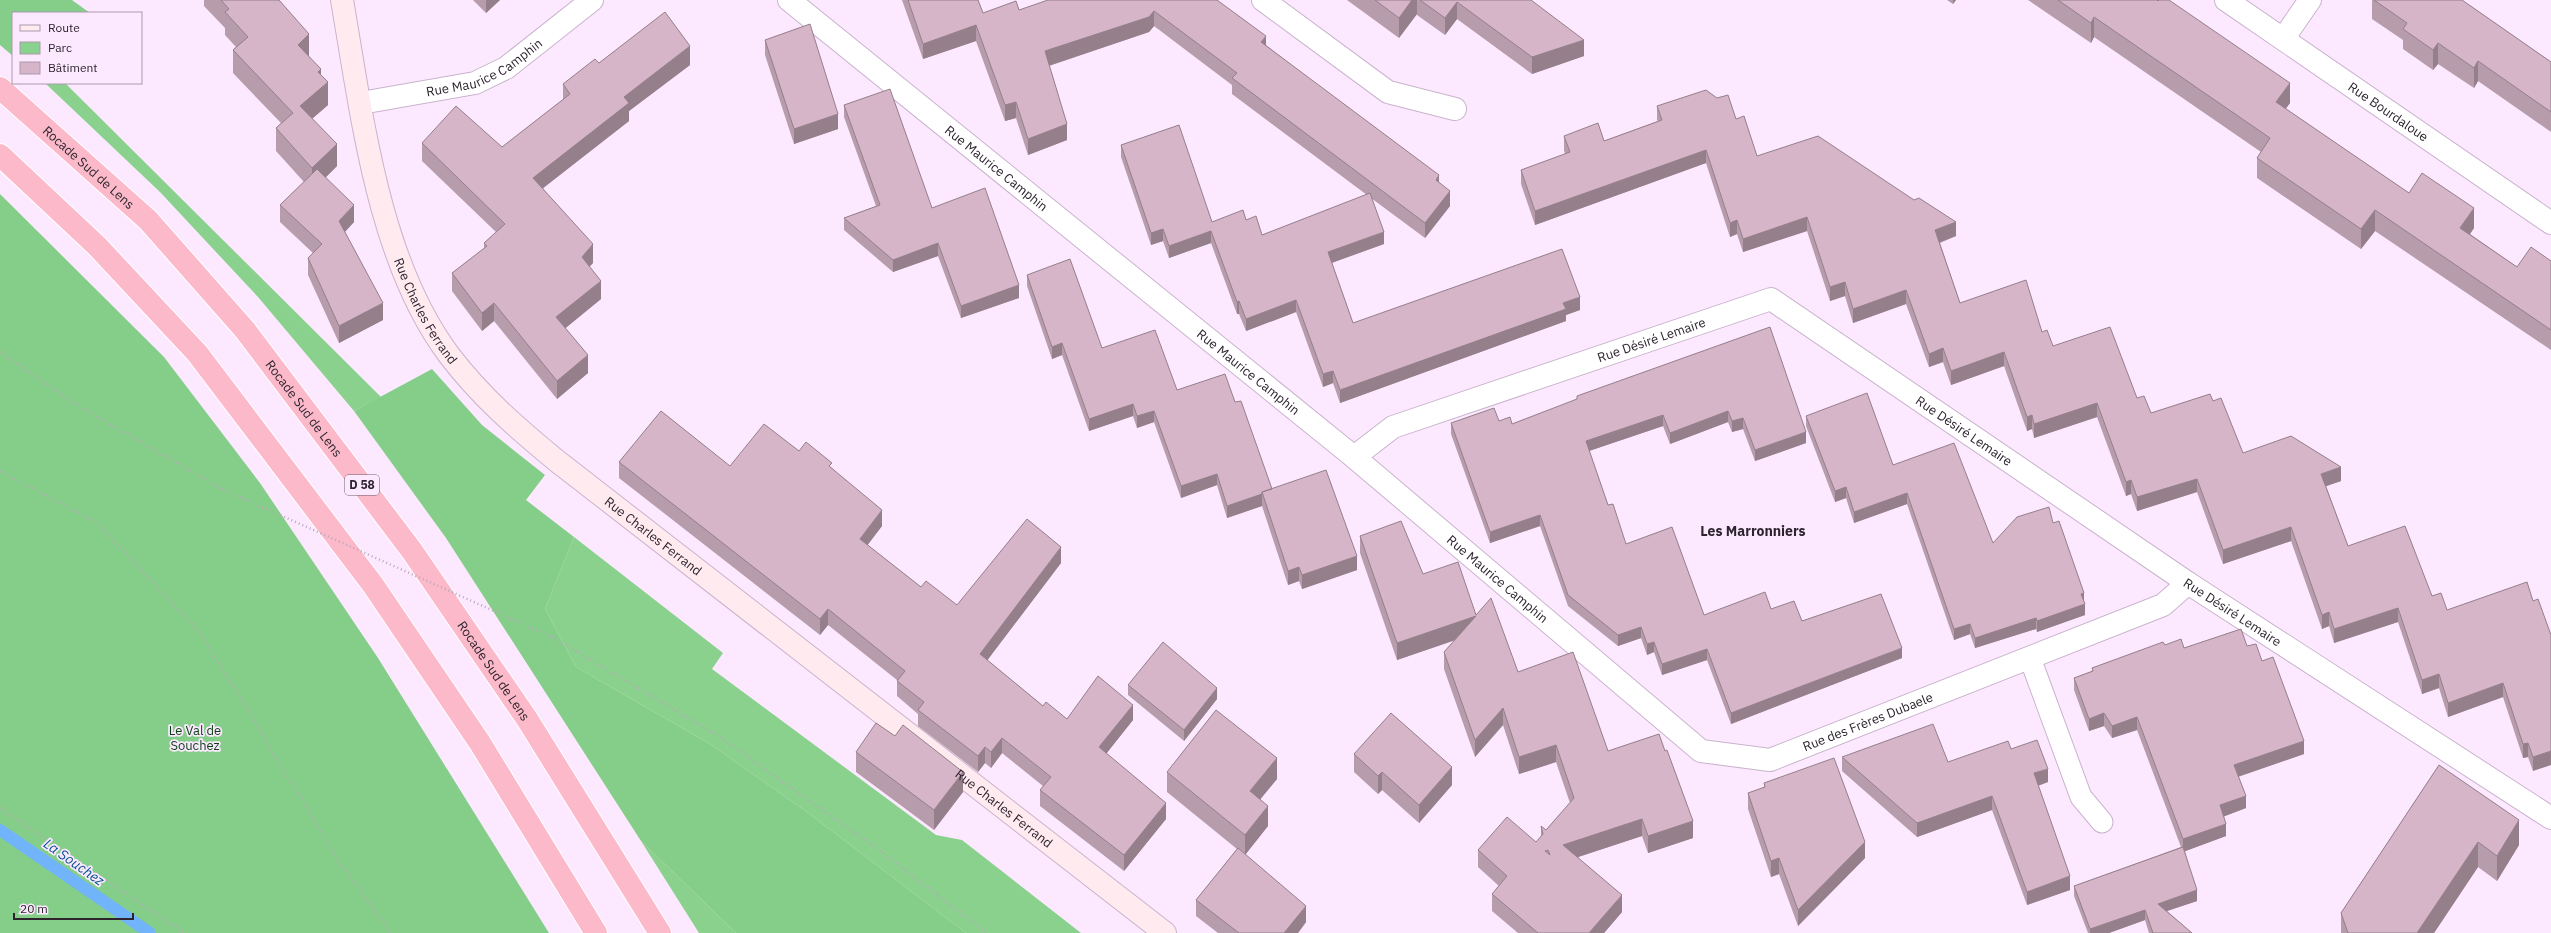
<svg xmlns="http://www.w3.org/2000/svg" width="2551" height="933" font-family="'IBM Plex Sans',sans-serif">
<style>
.green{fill:#89d18c}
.forest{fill:#85ce89}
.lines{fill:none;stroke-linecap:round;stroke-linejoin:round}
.stream{stroke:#71b4f9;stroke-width:12}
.lane-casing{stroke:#cab3cd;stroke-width:23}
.street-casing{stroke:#cab3cd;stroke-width:24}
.secondary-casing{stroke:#cab3cd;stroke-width:24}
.highway-casing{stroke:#fff;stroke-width:24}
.path{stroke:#b8a8ba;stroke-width:2.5;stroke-dasharray:1 3;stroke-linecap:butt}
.lane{stroke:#fff;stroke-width:21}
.street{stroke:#fff;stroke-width:22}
.secondary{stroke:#feeaef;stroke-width:22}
.highway{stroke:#fbb9c9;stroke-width:22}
.path-bridge{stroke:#b8a8ba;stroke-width:2.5;stroke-dasharray:1 3;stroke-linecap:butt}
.wall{fill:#b79cab}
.shaded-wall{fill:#957f8b}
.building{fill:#d5b5c7;stroke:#957f8b;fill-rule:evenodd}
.labels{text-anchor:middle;stroke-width:3.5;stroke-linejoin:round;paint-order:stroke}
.shield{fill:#fce9ff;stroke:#6b5f6d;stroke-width:1}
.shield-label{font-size:12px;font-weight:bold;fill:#2d242e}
.street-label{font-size:13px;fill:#2d242e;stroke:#fce9ff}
.park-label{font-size:13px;fill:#093f12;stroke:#fce9ff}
.neighbourhood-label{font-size:14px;font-weight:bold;fill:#2d242e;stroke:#fce9ff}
.water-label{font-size:14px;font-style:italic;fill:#045390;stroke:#fce9ff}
</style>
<rect width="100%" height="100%" fill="#fce9ff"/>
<path class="green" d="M45 83H65L381 397 354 411 258 297 160 192Z
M574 537 723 653 712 669 936 835 962 840 1081 933H966L807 812 710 744 576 667 545 609Z
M641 841 736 933H699Z"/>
<path class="forest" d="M0 0H72L90 13H13V56L0 45Z
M0 194 164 357 260 483 378 658 549 933H0Z
M432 369 482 425 545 475 526 500 574 537 545 609 576 667 710 744 807 812 966 933H736L641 841 446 538 354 411Z"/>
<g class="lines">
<path class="stream" d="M0 830 150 933"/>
<defs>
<path id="lane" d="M2030 658 2081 797 2102 822"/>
<g id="street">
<path id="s1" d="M789 0 1354 457 1701 751 1770 760 2163 605 2188 583"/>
<path d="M1263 0 1388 92 1455 109"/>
<path id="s2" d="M2226 0 2551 223"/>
<path d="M2283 39 2310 0"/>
<path id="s3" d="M361 103 475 83 506 68 592 0"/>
<path id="s4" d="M1354 457 1393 427 1771 299 2188 583 2551 818"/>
</g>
<g id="secondary">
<path id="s5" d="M342 0C362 115 378 260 449 355 481 397 517 428 557 461L1165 933"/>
</g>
<g id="highway">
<path id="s6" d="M0 88 148 220 245 330 412 551 527 719 660 933"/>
<path d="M0 155 97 246 197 353 373 585 480 743 596 933"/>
</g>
</defs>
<use href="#lane" class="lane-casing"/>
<use href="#street" class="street-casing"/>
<use href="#secondary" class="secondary-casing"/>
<use href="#highway" class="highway-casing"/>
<path class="path" d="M0 352 77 405 222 489
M0 471 97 523 202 635 340 863 391 933
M552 637 717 735 872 845 987 933
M0 808 184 933"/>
<use href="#lane" class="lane"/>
<use href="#street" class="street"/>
<use href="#secondary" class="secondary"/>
<use href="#highway" class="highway"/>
<path class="path-bridge" d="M222 489 552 637"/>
</g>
<path class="wall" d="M204 0H279L309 57 321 75 328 105 312 119 337 166 326 177 354 222 345 232 383 320 339 343 308 275V258L313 253 280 222V205L304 182 276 151V128L281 123 233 73V50L236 47 225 35V28L204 6Z
M473 0H500L486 13Z
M902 0H978L983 13 1019 10 1217 0 1266 45 1439 182 1450 206 1425 238 1371 198 1384 244 1332 263 1353 323 1580 310 1566 315V321L1340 403 1333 383 1323 387 1296 312 1246 331 1239 314H1237L1211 243 1169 258 1163 241 1151 245 1121 157V145L1212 222 1246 220 1262 235 1367 195 1232 94V85L1154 26 1149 32 1049 66 1067 140 1028 155 1016 118 1005 121 976 41 923 59Z
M1347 0H1531L1584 56 1532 74 1457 19 1445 35 1417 15V14L1399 38Z
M1947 0H1956L1953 4Z
M2028 0H2157L2290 103 2285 109 2409 193 2474 228 2470 234 2517 267 2551 261V350L2375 231 2361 249 2257 178V158L2261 152 2094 37 2091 43Z
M2372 0H2462L2551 62V132L2478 81 2474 88 2438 64 2433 70 2403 49V40L2372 19Z
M765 40 838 129 794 144 765 55Z
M599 63 690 65 629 111V121L543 188 593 263 589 266 601 299 565 328 588 373 557 399 494 321 482 331 452 291V273L484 249V243L496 232 422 161V143L502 147 563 100V84Z
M844 105 932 208 1019 298 961 318 938 256 893 272 844 230V218L876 206 844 117Z
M1657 106 1736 119 1757 156 1956 236 1940 243 1960 303 2042 332 2053 346 2137 398 2151 413 2213 401 2243 453 2341 481 2326 486 2348 546 2432 596 2447 610 2533 601V771L2528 757 2523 758 2503 697 2448 717 2439 688 2422 694 2398 622 2334 643 2329 626 2322 629 2291 541 2223 564 2197 492 2137 511 2131 494 2126 496 2097 417 2034 438 2032 429 2027 431 2004 366 1951 385 1943 362 1929 367 1906 304 1853 323 1845 296 1830 301 1807 231 1743 252 1737 234 1730 237 1706 163 1535 225 1521 184V170L1565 154 1564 150V136L1604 141 1658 121 1657 120Z
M1027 275 1102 348 1177 390 1272 489 1357 570 1302 589 1299 581 1288 585 1262 506 1227 518 1217 485 1181 498 1154 422 1137 428 1133 416 1089 431 1062 355 1052 359 1027 286Z
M1770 327 1806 443 1755 461 1743 429 1732 432 1728 422 1670 444 1663 426 1589 451 1608 505 1626 544 1704 615 1771 609 1902 658 1731 724 1707 660 1662 675 1654 652 1647 655 1641 638 1618 646 1568 606 1540 526 1490 543 1451 434V423L1499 421 1512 424Z
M1806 416 1893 465 1993 543 2053 523 2084 600 2085 615 2037 632 2036 629 1975 648 1970 634 1954 640 1907 504 1854 523 1846 498 1835 502 1806 426Z
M799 451 832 468 882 526 867 545 921 587 957 605 1061 563 987 660 1043 706 1067 719 1133 720 1106 753 1166 819 1124 871 1040 806V790L1043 786 1002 753 991 768 985 763 978 772 918 726V714L897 696V680L828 625 820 635 619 478V462L730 466Z
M1360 536 1423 574 1476 615 1518 672 1608 751 1693 838 1648 853 1642 836 1578 857 1622 912 1604 933H1518L1492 911V894L1499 886 1478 867V850L1536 842 1541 837V826L1546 830 1570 803 1556 762 1519 774 1503 725 1475 757 1444 669V652L1455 640 1397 660 1360 553Z
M2165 645 2184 648 2247 646 2262 661 2304 754 2238 777 2246 808 2224 816 2226 836 2185 851 2197 901 2167 911 2192 933H2149L2145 920 2109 933H2088L2074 896V886L2181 847 2137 730 2112 738 2104 726 2089 731 2074 690V678L2092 671V668Z
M1128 685 1217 699 1184 741 1128 695Z
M2011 749 2048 782 2038 786 2070 890 2027 905 1992 810 1917 837 1842 771V757L1948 762Z
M856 752 963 792 934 830 856 772Z
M1354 754 1452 785 1419 823 1382 790 1378 794 1354 772Z
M2439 765 2519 845 2497 881 2478 867 2434 933H2341V913Z
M1167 772 1277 779 1260 799 1268 826 1245 855 1306 922 1298 933H1218L1196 916V900L1237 849 1167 792Z
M1764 783 1865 858 1798 926 1779 874 1771 877 1748 809V793L1764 787Z"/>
<path class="shaded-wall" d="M486 0H500L486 13Z
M1412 0H1417V14L1399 38V18Z
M1953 0H1956L1953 4Z
M1457 2V19L1445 35V18Z
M1154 11V26L1149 32 1045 67V51Z
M2094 17V37L2091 43V23Z
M976 25V41L923 59V44Z
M309 34V57L298 45Z
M1266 36V52L1261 42Z
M1584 40V56L1532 74V57Z
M2438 43V64L2433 70V50Z
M690 46V65L629 111V121L533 196V178L624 97Z
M2478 61V81L2474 88V68Z
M321 69V88L328 82V105L300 129V106L318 72Z
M2290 83V103L2276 122V102Z
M1016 102V118L1005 121V105Z
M838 114V129L794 144V129Z
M1067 124V140L1028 155V139Z
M337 144V166L312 191V168Z
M1706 150V163L1535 225V211Z
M1439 175V191L1436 180Z
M1450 191V206L1425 238V223Z
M354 205V222L339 238V221Z
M2474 208V228L2460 248V228Z
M2375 210V231L2361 249V229Z
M1807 217V231L1743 252V239Z
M1737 220V234L1730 237V223Z
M1956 222V236L1935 244V230Z
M1163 229V241L1151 245V233Z
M1211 231V243L1169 258V246Z
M1384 232V244L1328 264V252Z
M938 243V256L893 272V260Z
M593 244V263L582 275V257Z
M601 281V299L556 336V317Z
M1845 282V296L1830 301V287Z
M1019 285V298L961 318V306Z
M1906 290V304L1853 323V309Z
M1580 297V310L1566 315V321L1340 403V390L1563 303Z
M1296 300V312L1246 331V319Z
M1239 301V314H1237V302Z
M383 303V320L339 343V326Z
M494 303V321L482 331V313Z
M1062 343V355L1052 359V347Z
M1943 348V362L1929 367V354Z
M2004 352V366L1951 385V371Z
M588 355V373L557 399V381Z
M1333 371V383L1323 387V374Z
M2097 403V417L2034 438V424Z
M1133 404V416L1089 431V419Z
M1154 411V422L1137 428V416Z
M1728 411V422L1670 444V433Z
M1663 415V426L1586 452V441Z
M2032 415V429L2027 431V417Z
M1743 418V429L1732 432V421Z
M1806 432V443L1755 461V450Z
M2341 467V481L2321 488V474Z
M1217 474V485L1181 498V486Z
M2197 479V492L2137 511V497Z
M2131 480V494L2126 496V482Z
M1846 487V498L1835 502V491Z
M1907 493V504L1854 523V512Z
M1262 494V506L1227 518V506Z
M882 510V526L860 555V539Z
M1540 515V526L1490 543V532Z
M2291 527V541L2223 564V550Z
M1061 547V563L980 670V654Z
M1357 556V570L1302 589V575Z
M1299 567V581L1288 585V571Z
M2084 593V603L2081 594Z
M2085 604V615L2037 632V621Z
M2398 608V622L2334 643V629Z
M828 609V625L820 635V619Z
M2329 612V626L2322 629V615Z
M1476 616V633L1397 660V643Z
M2036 618V629L1975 648V638Z
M1970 624V634L1954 640V629Z
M1641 627V638L1618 646V635Z
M1654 642V652L1647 655V644Z
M1902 648V658L1731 724V713Z
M1707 649V660L1662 675V664Z
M2439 674V688L2422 694V680Z
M2503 683V697L2448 717V703Z
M1217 688V699L1184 741V730Z
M1133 705V720L1099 763V747Z
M1503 708V725L1475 757V740Z
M2104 713V726L2089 731V719Z
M2137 717V730L2112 738V726Z
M1002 738V753L991 768V752Z
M2304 741V754L2234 778V765Z
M2528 743V757L2523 758V744Z
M1556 745V762L1519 774V757Z
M985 747V763L978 772V756Z
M2551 751V765L2533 771V757Z
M1277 758V779L1250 812V791Z
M1452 767V785L1419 823V805Z
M2048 769V782L2034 787V773Z
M963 772V792L934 830V810Z
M1382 772V790L1378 794V776Z
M1992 796V810L1917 837V823Z
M2246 796V808L2220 818V805Z
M1166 803V819L1124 871V855Z
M1268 806V826L1245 855V835Z
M1642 819V836L1563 862V845Z
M2519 820V845L2497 881V856Z
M1693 821V838L1648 853V836Z
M2226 824V836L2183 852V839Z
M1865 842V858L1798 926V910Z
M2478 842V867L2434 933H2417Z
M1779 858V874L1771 877V861Z
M2070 876V890L2027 905V892Z
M2197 890V901L2158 914V904Z
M1622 895V912L1604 933H1589Z
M1306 906V922L1298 933H1284Z
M2145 910V920L2109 933H2090V929Z"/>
<path class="building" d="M221 0H279L309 34 298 45 321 69 318 72 328 82 300 106 337 144 312 168 276 128 293 113 233 50 248 37 225 12 229 9Z
M908 0H978L983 13 1016 1 1019 10 1048 0H1217L1266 36 1261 42 1439 175 1436 180 1450 191 1425 223 1232 78 1237 73 1154 11 1149 17 1045 51 1067 124 1028 139 1016 102 1005 105 976 25 923 44Z
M1375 0H1412L1399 18Z
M1420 0H1531L1584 40 1532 57 1457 2 1445 18Z
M2058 0H2157L2158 1 2159 0H2169L2290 83 2276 102 2409 193 2422 173 2474 208 2460 228 2517 267 2531 247 2551 261V330L2375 210 2361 229 2257 158 2270 138 2094 17 2091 23Z
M2374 0H2462L2551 62V112L2478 61 2474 68 2438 43 2433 50 2403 29 2407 23Z
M665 12 690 46 624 97 629 103 533 178 593 244 582 257 601 281 556 317 588 355 557 381 494 303 482 313 452 273 487 246 484 243 505 224 422 143 456 106 502 147 570 94 563 84 595 59 599 63Z
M810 24 838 114 794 129 765 40Z
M890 89 932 208 985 188 1019 285 961 306 938 243 893 260 844 218 880 205 844 105Z
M1706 90 1717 98 1728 95 1736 119 1744 116 1757 156 1818 136 1914 200 1919 198 1956 222 1935 230 1960 303 2026 280 2042 332 2047 330 2053 346 2110 327 2137 398 2144 396 2151 413 2210 394 2213 401 2221 398 2243 453 2291 436 2341 467 2321 474 2348 546 2405 526 2432 596 2441 593 2447 610 2527 582 2533 601 2538 599 2551 635V751L2533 757 2528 743 2523 744 2503 683 2448 703 2439 674 2422 680 2398 608 2334 629 2329 612 2322 615 2291 527 2223 550 2197 479 2137 497 2131 480 2126 482 2097 403 2034 424 2032 415 2027 417 2004 352 1951 371 1943 348 1929 354 1906 290 1853 309 1845 282 1830 287 1807 217 1743 239 1737 220 1730 223 1706 150 1535 211 1521 170 1570 152 1564 136 1598 123 1604 141 1662 120 1657 106Z
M1179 125 1212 222 1243 210 1246 220 1256 216 1262 235 1370 193 1384 232 1328 252 1353 323 1562 249 1580 297 1563 303 1566 309 1340 390 1333 371 1323 374 1296 300 1246 319 1239 301 1237 302 1211 231 1169 246 1163 229 1151 233 1121 145Z
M317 169 354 205 339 221 383 303 339 326 308 258 322 244 280 205Z
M1070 259 1102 348 1155 330 1177 390 1225 374 1235 402 1241 401 1272 489 1262 492V494L1227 506 1217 474 1181 486 1154 411 1137 416 1133 404 1089 419 1062 343 1052 347 1027 275Z
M1770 327 1806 432 1755 450 1743 418 1732 421 1728 411 1670 433 1663 415 1586 441 1608 505 1613 504 1626 544 1672 527 1704 615 1765 592 1771 609 1794 601 1802 621 1881 594 1902 648 1731 713 1707 649 1662 664 1654 642 1647 644 1641 627 1618 635 1568 595 1540 515 1490 532 1451 423 1494 408 1499 421 1510 417 1512 424 1577 399V396Z
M1867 393 1893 465 1954 443 1993 543 2017 517 2049 507 2053 523 2059 521 2084 593 2081 594 2085 604 2037 621 2036 618 1975 638 1970 624 1954 629 1907 493 1854 512 1846 487 1835 491 1806 416Z
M661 411 730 466 764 424 799 451 806 442 832 463 829 466 882 510 860 539 921 587 926 581 957 605 1027 519 1061 547 980 654 1043 706 1046 702 1067 719 1098 676 1133 705 1099 747 1166 803 1124 855 1040 790 1051 777 1002 738 991 752 985 747 978 756 918 710 924 702 897 681 905 671 828 609 820 619 619 462Z
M1326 470 1357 556 1302 575 1299 567 1288 571 1262 492Z
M1401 521 1423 574 1458 562 1476 615 1491 598 1518 672 1573 652 1608 751 1659 734 1665 751 1667 750 1693 821 1648 836 1642 819 1563 845 1622 895 1589 933H1538L1492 894 1507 876 1478 850 1507 817 1536 842 1543 834 1541 826 1546 830 1574 798 1556 745 1519 757 1503 708 1475 740 1444 652 1476 616 1397 643 1360 536ZM1548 850 1550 855 1545 851Z
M2241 629 2247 646 2256 644 2262 661 2273 657 2304 741 2234 765 2246 796 2220 805 2226 824 2183 839 2137 717 2112 726 2104 713 2089 719 2074 678 2093 671 2092 668 2163 642 2165 645 2181 639 2184 648Z
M1163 642 1217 688 1184 730 1128 685Z
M1216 710 1277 758 1250 791 1268 806 1245 835 1167 772Z
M1391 713 1452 767 1419 805 1382 772 1378 776 1354 754Z
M876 723 895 736 903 725 963 772 934 810 856 752Z
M1933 724 1948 762 2008 741 2011 749 2037 740 2048 769 2034 773 2070 876 2027 892 1992 796 1917 823 1842 757Z
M1834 758 1865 842 1798 910 1779 858 1771 861 1748 793 1765 787 1764 783Z
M2439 765 2519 820 2497 856 2478 842 2417 933H2348L2341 913Z
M2183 847 2197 890 2158 904 2192 933H2153L2145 910 2090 929 2074 886Z
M1238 848 1306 906 1284 933H1239L1196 900Z"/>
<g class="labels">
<rect class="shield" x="345" y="475" width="34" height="20" rx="3"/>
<g class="shield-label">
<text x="362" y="489">D 58</text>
</g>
<g class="street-label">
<text dy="5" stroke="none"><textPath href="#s3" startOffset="130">Rue Maurice Camphin</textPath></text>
<text dy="5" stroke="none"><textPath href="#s2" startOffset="197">Rue Bourdaloue</textPath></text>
<text dy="5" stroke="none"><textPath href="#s6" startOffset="119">Rocade Sud de Lens</textPath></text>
<text dy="5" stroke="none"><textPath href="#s1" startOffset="267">Rue Maurice Camphin</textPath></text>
<text dy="5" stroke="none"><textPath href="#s5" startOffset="324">Rue Charles Ferrand</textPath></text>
<text dy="5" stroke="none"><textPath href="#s4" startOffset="322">Rue Désiré Lemaire</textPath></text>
<text dy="5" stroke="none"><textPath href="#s1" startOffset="591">Rue Maurice Camphin</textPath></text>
<text dy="5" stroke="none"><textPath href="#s6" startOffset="443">Rocade Sud de Lens</textPath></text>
<text dy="5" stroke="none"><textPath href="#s4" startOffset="682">Rue Désiré Lemaire</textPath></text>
<text dy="5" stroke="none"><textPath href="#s5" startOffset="648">Rue Charles Ferrand</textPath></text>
<text dy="5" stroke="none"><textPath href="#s1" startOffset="915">Rue Maurice Camphin</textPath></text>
<text dy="5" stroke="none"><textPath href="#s4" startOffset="1006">Rue Désiré Lemaire</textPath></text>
<text dy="5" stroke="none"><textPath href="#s6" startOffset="767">Rocade Sud de Lens</textPath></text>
<text dy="5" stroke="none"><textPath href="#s1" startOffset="1356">Rue des Frères Dubaele</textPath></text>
<text dy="5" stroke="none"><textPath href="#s5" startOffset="1092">Rue Charles Ferrand</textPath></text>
</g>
<g class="park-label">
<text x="195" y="735">Le Val de<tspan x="195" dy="15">Souchez</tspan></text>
</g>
<g class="neighbourhood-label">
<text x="1753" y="536">Les Marronniers</text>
</g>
<g class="water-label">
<text transform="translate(74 862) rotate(35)" y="5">La Souchez</text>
</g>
</g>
<rect x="12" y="12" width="130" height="72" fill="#fce9ff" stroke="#a99aab"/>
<rect x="20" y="25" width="20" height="6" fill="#feeaef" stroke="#a99aab"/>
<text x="48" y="32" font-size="12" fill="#2d242e">Route</text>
<rect x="20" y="42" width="20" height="12" fill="#89d18c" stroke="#a99aab"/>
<text x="48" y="52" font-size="12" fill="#2d242e">Parc</text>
<rect x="20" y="62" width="20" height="12" fill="#d5b5c7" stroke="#a99aab"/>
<text x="48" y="72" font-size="12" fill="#2d242e">Bâtiment</text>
<path d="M14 913v6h119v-6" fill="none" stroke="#2d242e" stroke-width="2"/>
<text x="20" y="913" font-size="12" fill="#2d242e" stroke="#fce9ff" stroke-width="3" paint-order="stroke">20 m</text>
</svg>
